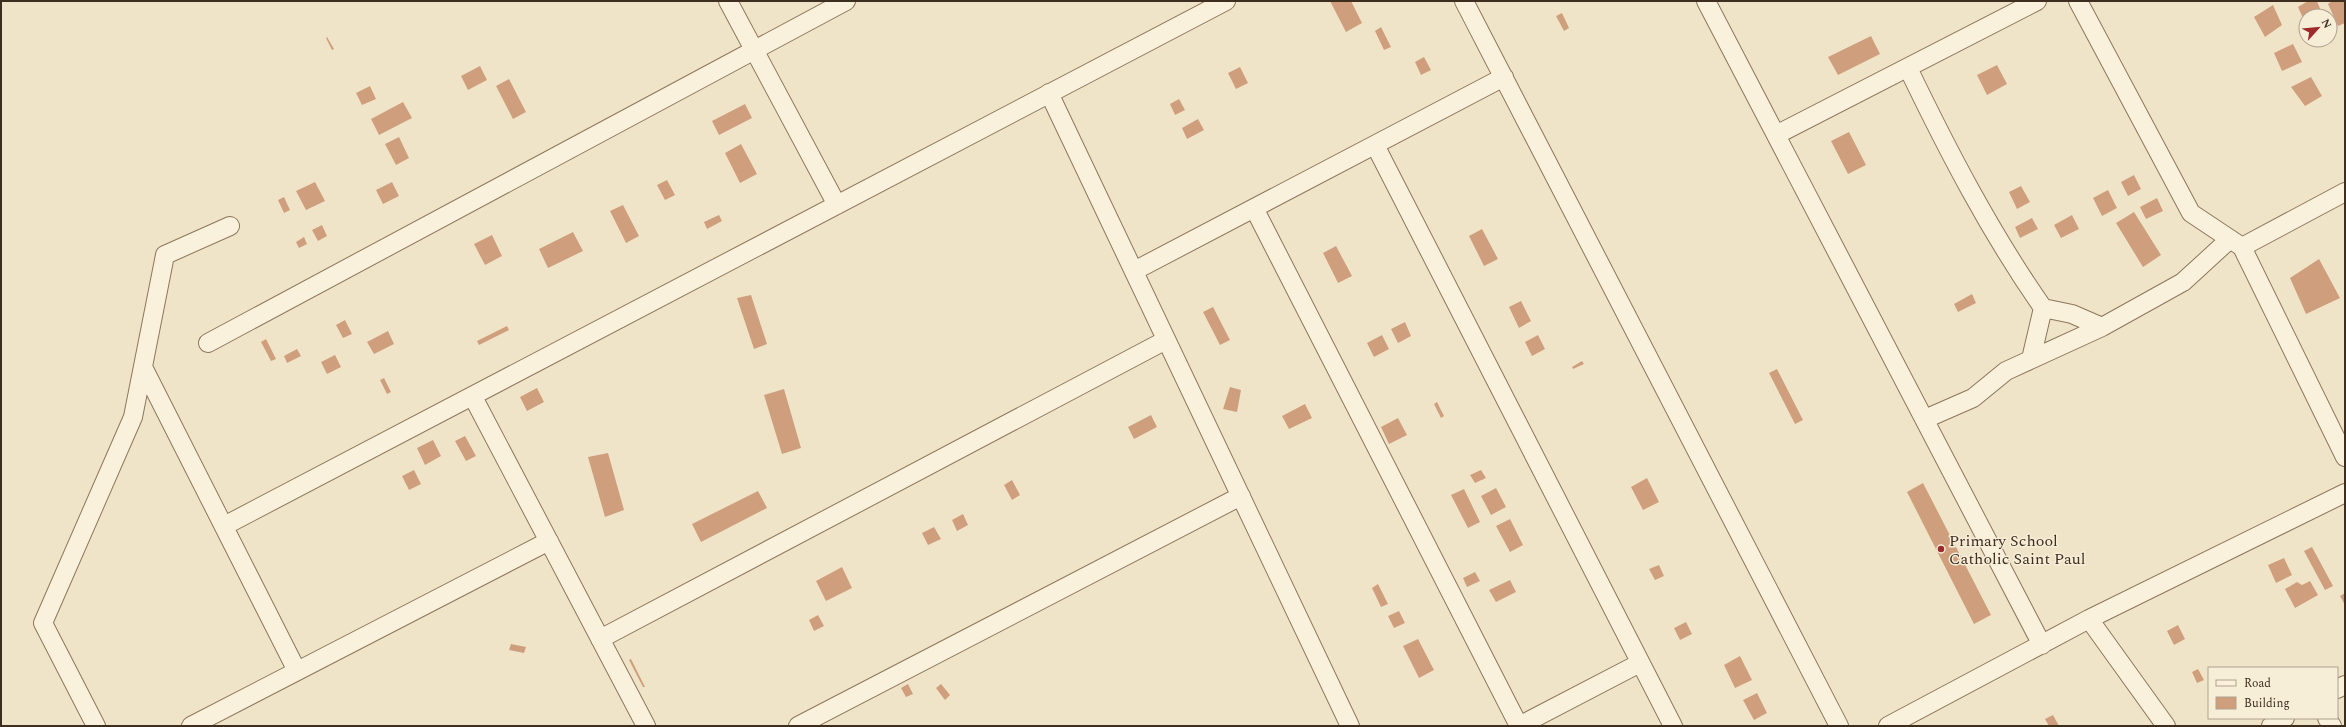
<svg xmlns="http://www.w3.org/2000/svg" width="2346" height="727" font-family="Spectral,serif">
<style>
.building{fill:#cf9f7d}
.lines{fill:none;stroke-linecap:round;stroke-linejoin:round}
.street-casing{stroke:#8d765c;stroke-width:20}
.street{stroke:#faf1dc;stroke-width:18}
.poi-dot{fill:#9e2a2b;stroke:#f7eed8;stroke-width:1.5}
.labels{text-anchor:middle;stroke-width:3;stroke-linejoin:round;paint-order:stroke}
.poi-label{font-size:16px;fill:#3d2e20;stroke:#f7eed8;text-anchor:start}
</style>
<rect width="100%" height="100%" fill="#f0e4c8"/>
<path class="building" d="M1330 1H1351L1362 23 1346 32Z
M2308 1H2317L2323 16H2306V25L2298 7Z
M2332 1H2345V23L2338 26 2328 4Z
M2273 5 2282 25 2265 37 2254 17Z
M1562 13 1569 28 1564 31 1556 16Z
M1381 27 1391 47 1384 50 1375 31Z
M1871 36 1880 54 1838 75 1828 57Z
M327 37 334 49 332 50 326 38Z
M2313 40H2327L2316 47Z
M2293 44 2302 62 2282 71 2274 53Z
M1424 57 1431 70 1421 75 1415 62Z
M1997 65 2007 84 1987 95 1977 75Z
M480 66 487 80 468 90 461 76Z
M1240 67 1248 83 1236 89 1228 73Z
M2311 77 2322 96 2305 106 2291 87Z
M509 79 526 112 513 119 496 86Z
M370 86 376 99 362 105 356 93Z
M1179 99 1185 110 1175 115 1170 104Z
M403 102 412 118 379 135 371 119Z
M745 104 752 118 719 135 712 121Z
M1198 119 1204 130 1187 139 1182 128Z
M1849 132 1866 165 1848 174 1831 141Z
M399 137 409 158 396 165 385 144Z
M741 144 757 174 740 183 725 153Z
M2134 175 2141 189 2128 196 2121 182Z
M667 180 675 195 665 200 657 185Z
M315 182 325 201 306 210 296 191Z
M392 182 399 196 383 204 376 190Z
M2021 186 2030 202 2017 209 2009 192Z
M2108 190 2117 208 2102 216 2093 198Z
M284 197 290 210 284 213 278 200Z
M2157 198 2163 211 2146 219 2140 207Z
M623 205 639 236 626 243 610 211Z
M2134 212 2161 255 2143 267 2116 223Z
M719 215 722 221 707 229 704 222Z
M2072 215 2079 229 2061 238 2054 225Z
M2032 218 2038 229 2020 238 2015 227Z
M322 225 327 236 318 241 312 230Z
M1482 229 1498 259 1484 266 1469 236Z
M573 232 583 251 548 268 539 249Z
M492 235 502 256 485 265 474 244Z
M304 237 307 244 299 248 296 242Z
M1336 246 1352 276 1338 283 1323 253Z
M2319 259 2340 298 2306 314 2290 278Z
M1972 294 1976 303 1958 312 1954 304Z
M751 295 767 344 754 349 737 298Z
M1521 301 1531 321 1519 328 1509 307Z
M1213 307 1230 340 1220 345 1203 312Z
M345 320 352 334 343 338 336 325Z
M1405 322 1411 336 1398 343 1391 329Z
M507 326 509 330 479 345 477 341Z
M388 331 394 344 374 354 367 342Z
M1382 335 1389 349 1374 357 1367 343Z
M1538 335 1545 349 1532 356 1525 342Z
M266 339 276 359 271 361 261 342Z
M297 349 301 356 287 363 284 356Z
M335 355 341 367 327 374 321 362Z
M1582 361 1584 364 1573 369 1572 367Z
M1777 369 1803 420 1795 424 1769 373Z
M384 378 391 392 387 394 380 380Z
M1230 387 1241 390 1237 412 1223 409Z
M537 388 544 402 527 411 520 397Z
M784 389 801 448 782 454 764 395Z
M1437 402 1444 416 1441 418 1434 404Z
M1305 404 1312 418 1289 429 1282 416Z
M1151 415 1157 427 1134 439 1128 427Z
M1398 418 1407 435 1389 444 1381 427Z
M465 436 476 456 466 461 455 441Z
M433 440 441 456 425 465 417 448Z
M608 453 624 510 605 517 588 457Z
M414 470 421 484 409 490 402 476Z
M1481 470 1486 478 1475 483 1470 475Z
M1647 478 1659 502 1643 510 1631 487Z
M1012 480 1020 495 1012 500 1004 485Z
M1923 483 1991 615 1974 624 1907 492Z
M1496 488 1506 507 1491 515 1481 496Z
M1464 489 1480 522 1468 528 1451 495Z
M758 491 767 508 701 542 692 524Z
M963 514 968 525 957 531 952 520Z
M1510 519 1523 545 1510 552 1496 526Z
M934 527 941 539 928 545 922 533Z
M2312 547 2333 586 2325 590 2304 551Z
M2284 558 2292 575 2276 583 2268 565Z
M1659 565 1664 576 1655 580 1649 569Z
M842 567 852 588 826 601 816 581Z
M1475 572 1480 581 1467 587 1463 578Z
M1510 580 1516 592 1496 602 1489 590Z
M2310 581 2318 595 2295 608 2285 589 2297 582 2302 585Z
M1378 584 1388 604 1381 607 1372 588Z
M2345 593V605L2340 596Z
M1399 611 1405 623 1394 628 1388 616Z
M818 615 824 626 814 631 809 620Z
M1686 622 1692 634 1680 640 1674 628Z
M2178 625 2185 639 2174 645 2167 631Z
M1418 639 1434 670 1419 678 1403 646Z
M511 644 526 647 524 653 509 650Z
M1740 656 1752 680 1735 688 1724 665Z
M631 659 645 687H643L629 660Z
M2198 669 2204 680 2197 683 2192 672Z
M908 684 913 694 906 697 901 688Z
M941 684 950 695 945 700 936 688Z
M1757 693 1767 713 1754 720 1743 700Z
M2053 715 2059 726H2049L2045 719Z"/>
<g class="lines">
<defs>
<path id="street" d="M728 1 837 205
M1464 1 1839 726
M1706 1 2042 645
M2078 1 2191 213 2242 247 2345 457
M1908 68C1948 151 1990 232 2043 308L2072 314 2102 327 2183 282 2230 239
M1049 93 1350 726
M1776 135 2037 1
M1375 145 1673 726
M1254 208 1519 726
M2242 247 2345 192
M1134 271 1504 77
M208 343 846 1
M2031 359 2043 308
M143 367 297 671
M473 397 646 726
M1925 419 1973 398 2006 371 2102 327
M224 526 1226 1
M2089 619 2166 726
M600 639 1166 340
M2337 689 2345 685
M2327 718 2332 726
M96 726 43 623 133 417 165 255 230 226
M191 726 549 541
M798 726 1241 496
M1519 726 1640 663
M1888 726 2089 619 2345 493
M2271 726 2285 718"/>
</defs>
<use href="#street" class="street-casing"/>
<use href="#street" class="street"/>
</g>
<circle class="poi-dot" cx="1941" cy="549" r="4"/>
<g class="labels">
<g class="poi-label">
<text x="1949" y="546">Primary School<tspan x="1949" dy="18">Catholic Saint Paul</tspan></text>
</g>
</g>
<rect width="2346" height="727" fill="none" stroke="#3d2e20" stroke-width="4"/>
<rect x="2208" y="667" width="130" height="52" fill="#f7eed8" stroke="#ada18e"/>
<rect x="2216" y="680" width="20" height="6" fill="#faf1dc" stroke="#ada18e"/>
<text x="2244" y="687" font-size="12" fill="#3d2e20">Road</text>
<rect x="2216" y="697" width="20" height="12" fill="#cf9f7d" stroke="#ada18e"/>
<text x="2244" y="707" font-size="12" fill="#3d2e20">Building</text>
<g transform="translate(2318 28) rotate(63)"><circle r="19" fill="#f7eed8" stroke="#ada18e"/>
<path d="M0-3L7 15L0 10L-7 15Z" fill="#9e2a2b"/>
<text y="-6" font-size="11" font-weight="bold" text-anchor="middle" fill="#3d2e20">N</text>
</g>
</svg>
